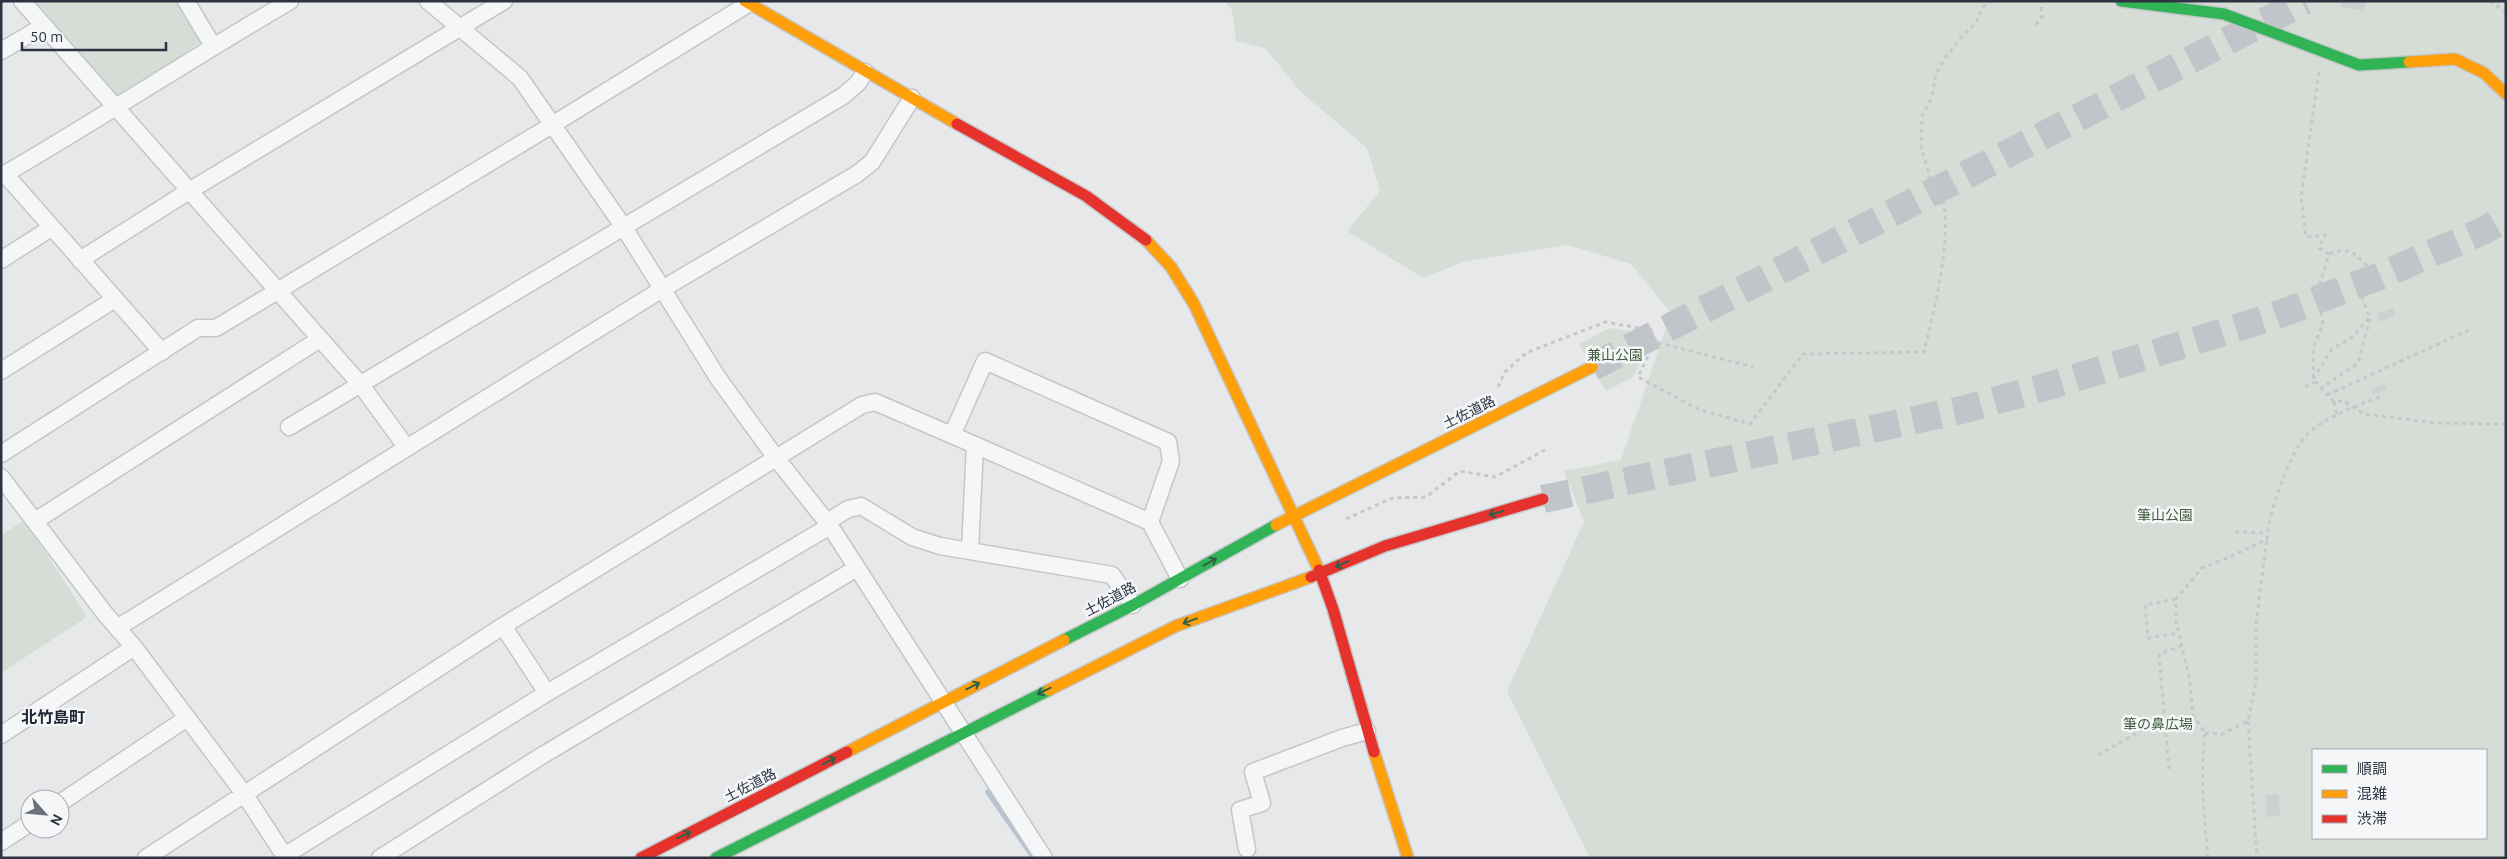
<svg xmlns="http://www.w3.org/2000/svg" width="2507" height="859" font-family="Ubuntu,'Noto Sans JP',sans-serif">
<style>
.green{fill:#d6ddd7;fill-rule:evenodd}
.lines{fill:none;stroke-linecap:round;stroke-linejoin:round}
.stream{stroke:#b8c2d2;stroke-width:5.5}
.building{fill:#ced0d2}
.highway-tunnel{stroke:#c1c4c8;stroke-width:28;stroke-dasharray:28 14;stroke-linecap:butt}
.street-casing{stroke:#c4c6c8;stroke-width:19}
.fast-casing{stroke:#c4c6c8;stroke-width:14}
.slow-casing{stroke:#c4c6c8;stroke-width:14}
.jam-casing{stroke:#c4c6c8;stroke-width:14}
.path{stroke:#c6c7ca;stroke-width:3;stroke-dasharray:4 4;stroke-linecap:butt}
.street{stroke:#f5f6f7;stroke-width:16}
.fast{stroke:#30b455;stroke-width:11}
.slow{stroke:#ff9f0a;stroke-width:11}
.jam{stroke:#e5322d;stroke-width:11}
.oneway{stroke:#2f6049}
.labels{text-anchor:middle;stroke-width:5;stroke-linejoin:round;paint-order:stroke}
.park-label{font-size:14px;fill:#3f5d3c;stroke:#f4f6f8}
.street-label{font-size:14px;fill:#2e3342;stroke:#f4f6f8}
.quarter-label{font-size:16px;font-weight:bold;fill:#202433;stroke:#f4f6f8}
</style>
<rect width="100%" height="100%" fill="#e6e8ea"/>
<path class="green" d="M29 1H177L201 42 117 99Z
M1224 1H2506V858H1590L1507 691 1584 522 1564 471 1621 460 1671 313 1631 264 1568 245 1466 261 1423 278 1347 231 1380 191 1367 148 1302 93 1265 48 1236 41 1232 10ZM2313 750H2486V838H2313Z
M1609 328 1648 334 1651 344 1633 377 1606 391 1579 344Z
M25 520 87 617 1 673V535Z"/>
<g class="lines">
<path class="stream" d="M988 792 1034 858"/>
</g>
<path class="building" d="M2342 1H2366L2364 11 2341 7Z
M2393 308 2396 316 2379 322 2377 314Z
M2385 384 2387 390 2373 395 2371 389Z
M2279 794 2280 816 2267 817 2266 795Z"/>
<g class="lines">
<path class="highway-tunnel" d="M1592 367 2305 1
M1543 499 1966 409 2052 385 2272 317 2380 276 2483 231 2506 218"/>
<defs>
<path id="street" d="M22 1 361 385 407 448
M186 1 213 46
M428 1 520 78 623 226 718 378 776 458 830 526 1044 858
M1 51 44 26
M1 260 51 228
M80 260 189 191 504 1
M162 352 5 174C101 118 194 57 290 1
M1 371 115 299
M289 427 843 96 858 83 865 72
M952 435 985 361 1168 442 1171 461 1150 522 1180 579
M975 445 1150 522
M1 454 198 328H216L552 125 748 4
M1 477 106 615 134 647 245 795 286 858
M35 521 320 339
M827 522 848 509 861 506 912 537 940 546 1112 575 1133 605
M503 626 547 693
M117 628 664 288 857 174 872 162 912 98
M1 735 134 647
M60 803 187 718
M1 842 30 823
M1247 849 1240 810 1262 803 1253 772 1342 738 1367 731
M284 856 547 693 830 526
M146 858 503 626 862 405 875 402 975 445 970 550
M380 858 543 755 857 568"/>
<path id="fast" d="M2121 1 2224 14 2359 65 2409 62
M1064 640 1133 605 1276 525
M716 858 1049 690"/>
<path id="slow" d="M745 1 957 124
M2409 62 2455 59 2484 73 2506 94
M1146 240 1171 267 1194 304 1319 570
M1276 525 1592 367
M1049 690 1176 626 1311 577
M847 752 1064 640
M1374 752 1408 858"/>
<path id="jam" d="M957 124 1086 196 1146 240
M1319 570 1333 609 1374 752
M1311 577 1385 546 1543 499
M641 858 847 752"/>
</defs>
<use href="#street" class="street-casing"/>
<use href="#fast" class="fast-casing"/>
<use href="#slow" class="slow-casing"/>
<use href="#jam" class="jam-casing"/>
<path class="path" d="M2490 1 2506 12
M2036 25 2042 17 2041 1
M2319 72 2301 197 2306 237 2325 235 2319 248 2329 254 2317 292 2323 324 2314 346 2313 379 2334 402 2344 401 2364 414 2436 423 2506 424
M1655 342 1638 377 1700 410 1750 424 1803 354 1924 352C1933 313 1955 231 1941 194L1930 188 1928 185 1929 173 1921 147 1922 116 1932 97 1936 74 1945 58 1962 36 1976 23 1983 7 1990 1
M2313 379 2332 349 2351 338 2370 317 2360 293 2372 270 2351 251H2337L2329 254
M1498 387 1505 372 1526 353 1605 322 1651 330 1655 342 1753 367
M2305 387 2315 382
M2320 389 2358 363 2370 319
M2327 395 2469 330
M2334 402 2337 414
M1346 519 1392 498 1426 497 1460 471 1495 477 1545 450
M2235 532 2267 533
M2176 599 2145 605 2148 638 2178 633
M2248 721 2257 858
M2205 733 2222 734 2248 721 2256 682V624L2267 539
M2098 755 2165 717
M2169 769 2159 654 2181 646
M2208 858C2204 816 2200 775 2205 733L2193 715 2190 682 2176 621V599L2202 568 2232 556 2267 539C2268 514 2289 457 2304 438 2317 420 2361 404 2382 396"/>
<use href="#street" class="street"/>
<use href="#fast" class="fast"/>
<use href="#slow" class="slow"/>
<use href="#jam" class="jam"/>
</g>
<defs><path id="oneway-shaft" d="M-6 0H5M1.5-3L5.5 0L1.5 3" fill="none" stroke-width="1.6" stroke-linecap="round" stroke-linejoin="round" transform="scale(1.25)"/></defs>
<g class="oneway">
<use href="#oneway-shaft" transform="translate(1496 513) rotate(164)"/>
<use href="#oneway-shaft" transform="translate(1210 562) rotate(-29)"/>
<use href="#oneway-shaft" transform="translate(1342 564) rotate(156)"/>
<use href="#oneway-shaft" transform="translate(1190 621) rotate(160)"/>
<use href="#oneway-shaft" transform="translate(973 686) rotate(-27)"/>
<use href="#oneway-shaft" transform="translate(1044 691) rotate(154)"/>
<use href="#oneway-shaft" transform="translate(829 761) rotate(-27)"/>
<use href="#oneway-shaft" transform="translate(684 835) rotate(-27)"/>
</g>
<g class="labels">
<g class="park-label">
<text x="1615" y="360">兼山公園</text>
<text x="2165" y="520">筆山公園</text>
<text x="2158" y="729">筆の鼻広場</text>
</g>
<g class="street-label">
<text transform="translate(1469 412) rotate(-26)" y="5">土佐道路</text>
<text transform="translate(1110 599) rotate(-28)" y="5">土佐道路</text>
<text transform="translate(750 785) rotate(-27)" y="5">土佐道路</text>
</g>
<g class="quarter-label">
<text x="53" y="723">北竹島町</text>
</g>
</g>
<rect width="2507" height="859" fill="none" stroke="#2e3342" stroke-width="5"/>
<rect x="2312" y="749" width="175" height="90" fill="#f4f6f8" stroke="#a5a8af"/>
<rect x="2322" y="765" width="25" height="8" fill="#30b455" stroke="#a5a8af"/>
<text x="2357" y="774" font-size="15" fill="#2e3342">順調</text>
<rect x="2322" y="790" width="25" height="8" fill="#ff9f0a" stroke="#a5a8af"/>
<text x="2357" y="799" font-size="15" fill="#2e3342">混雑</text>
<rect x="2322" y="815" width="25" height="8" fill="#e5322d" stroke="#a5a8af"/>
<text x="2357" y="824" font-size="15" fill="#2e3342">渋滞</text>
<g transform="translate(45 814) rotate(117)"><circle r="24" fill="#f4f6f8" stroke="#a5a8af"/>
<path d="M0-4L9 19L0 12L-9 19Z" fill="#6e727d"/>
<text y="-8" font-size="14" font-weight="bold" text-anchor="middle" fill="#2e3342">N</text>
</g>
<path d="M22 42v8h144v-8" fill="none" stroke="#2e3342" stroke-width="2.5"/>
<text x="30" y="42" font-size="15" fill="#2e3342" stroke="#f4f6f8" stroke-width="4" paint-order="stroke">50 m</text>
</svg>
